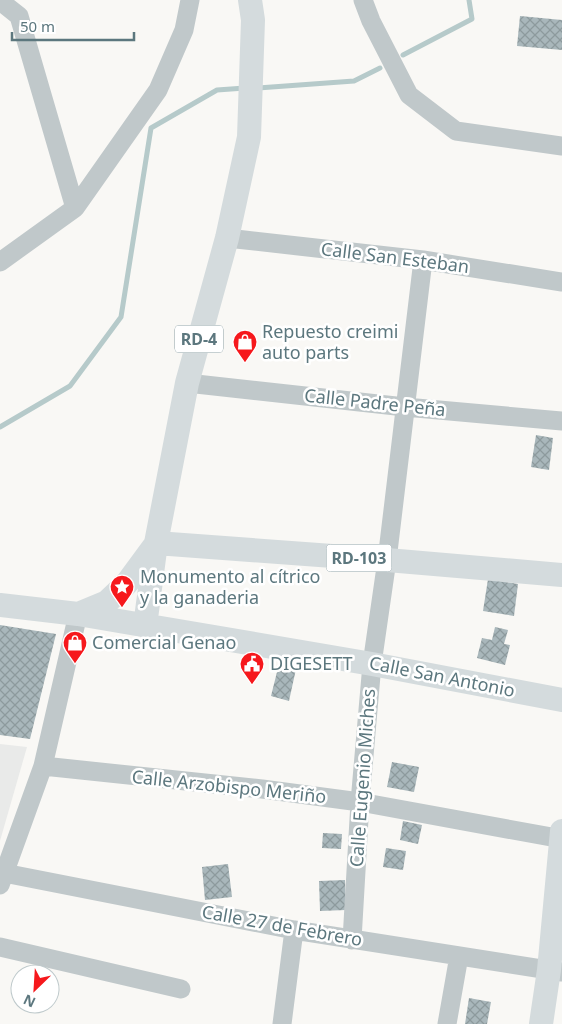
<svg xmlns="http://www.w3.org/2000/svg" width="562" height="1024" font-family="'Noto Sans',sans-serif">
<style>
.built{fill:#e9eae9}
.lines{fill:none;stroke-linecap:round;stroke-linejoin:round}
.stream{stroke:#b6caca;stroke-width:5}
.building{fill:url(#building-cross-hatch)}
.minor{stroke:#c0c8ca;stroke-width:19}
.major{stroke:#d4dbdd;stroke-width:24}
.labels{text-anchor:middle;stroke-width:5;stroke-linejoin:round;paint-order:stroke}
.shield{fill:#fff;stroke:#8da0a5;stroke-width:1}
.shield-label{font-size:16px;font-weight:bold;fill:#5c777e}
.street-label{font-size:18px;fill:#5c777e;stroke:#fff}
.poi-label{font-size:18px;fill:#5c777e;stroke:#fff;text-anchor:start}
</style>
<defs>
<pattern id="building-cross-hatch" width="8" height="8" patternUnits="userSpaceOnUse" patternTransform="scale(1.25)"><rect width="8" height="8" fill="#a9b7bb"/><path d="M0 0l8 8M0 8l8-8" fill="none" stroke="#8d9a9d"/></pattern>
</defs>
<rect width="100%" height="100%" fill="#f9f8f5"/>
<path class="built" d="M0 744 27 747 0 841Z"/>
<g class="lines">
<path class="stream" d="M403 55 472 19 469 0
M258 88 354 81 380 68
M0 427 70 386 121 317 151 128 217 90 245 88"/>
</g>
<path class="building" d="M520 16 562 20V50L517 46Z
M536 435 553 438 549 470 531 467Z
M488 579 518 584 514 616 483 611Z
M0 625 56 634 30 739 0 735Z
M495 627 508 630 504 644 510 645 505 665 477 658 482 638 492 640Z
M279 664 296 669 289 701 271 696Z
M392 762 419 767 414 792 387 787Z
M403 821 422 825 418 844 400 840Z
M323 833 342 834 341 849 322 848Z
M386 848 406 851 403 870 383 867Z
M228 864 232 897 205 900 202 867Z
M345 880 346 910 320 911 319 881Z
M469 998 491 1002 487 1024H465Z"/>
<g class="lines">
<path class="minor" d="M363 0 371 21 409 95 456 131 562 146
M0 1 19 16 75 208 158 90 184 30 190 0
M227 238 423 260 562 282
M0 262 75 208
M187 383 405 407 562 421
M43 766 262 789 360 802 562 839
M4 873 294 930 562 972
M0 885 43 766 78 614
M352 940 360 802 372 664 387 560 423 260
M0 947 181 989
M282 1024 294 930
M447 1024 459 956"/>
<path class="major" d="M156 543 387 560 562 575
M0 605 78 614 372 664 562 700
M78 614 107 602 127 583 155 545
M145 626 156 543 187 383 227 238 249 137 253 20 250 0
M541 1024 549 970 562 831"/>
</g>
<defs>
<symbol id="shop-pin" viewBox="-11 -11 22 30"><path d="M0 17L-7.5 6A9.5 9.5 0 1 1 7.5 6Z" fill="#f6181c" stroke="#fff"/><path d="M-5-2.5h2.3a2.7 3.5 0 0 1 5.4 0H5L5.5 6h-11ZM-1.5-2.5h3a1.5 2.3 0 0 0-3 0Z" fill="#fff"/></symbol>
<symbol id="sight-pin" viewBox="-11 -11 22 30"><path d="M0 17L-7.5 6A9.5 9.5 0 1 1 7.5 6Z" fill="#f6181c" stroke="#fff"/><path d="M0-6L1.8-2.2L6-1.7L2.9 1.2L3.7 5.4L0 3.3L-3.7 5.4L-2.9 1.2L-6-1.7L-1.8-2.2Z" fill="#fff"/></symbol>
<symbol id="civic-pin" viewBox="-11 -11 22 30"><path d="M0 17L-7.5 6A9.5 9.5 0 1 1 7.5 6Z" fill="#f6181c" stroke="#fff"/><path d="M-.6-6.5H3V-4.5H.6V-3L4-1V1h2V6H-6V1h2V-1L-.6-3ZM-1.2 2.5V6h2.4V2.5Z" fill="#fff"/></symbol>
</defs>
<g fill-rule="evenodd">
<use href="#shop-pin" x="231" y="328" width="28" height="38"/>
<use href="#sight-pin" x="108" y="573" width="28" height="38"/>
<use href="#shop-pin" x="61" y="629" width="28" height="38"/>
<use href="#civic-pin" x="238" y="650" width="28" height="38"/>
</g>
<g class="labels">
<g class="shield">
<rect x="175" y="325.5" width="48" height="27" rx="4"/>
<rect x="326.5" y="544.5" width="65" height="27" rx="4"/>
</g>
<g class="shield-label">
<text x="199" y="345">RD-4</text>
<text x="359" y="564">RD-103</text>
</g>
<g class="street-label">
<text transform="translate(395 258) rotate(7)" y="6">Calle San Esteban</text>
<text transform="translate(375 403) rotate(6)" y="6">Calle Padre Peña</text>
<text transform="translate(442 677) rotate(11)" y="6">Calle San Antonio</text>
<text transform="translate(363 778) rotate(-86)" y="6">Calle Eugenio Miches</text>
<text transform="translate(229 787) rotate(6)" y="6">Calle Arzobispo Meriño</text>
<text transform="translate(282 926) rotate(10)" y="6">Calle 27 de Febrero</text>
</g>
<g class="poi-label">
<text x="262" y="338">Repuesto creimi<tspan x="262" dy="21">auto parts</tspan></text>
<text x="140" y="583">Monumento al cítrico<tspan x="140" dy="21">y la ganaderia</tspan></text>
<text x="92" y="649">Comercial Genao</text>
<text x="270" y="670">DIGESETT</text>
</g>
</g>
<g transform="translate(35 989) rotate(205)"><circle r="24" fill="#ffffff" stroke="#bec9cb"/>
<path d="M0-4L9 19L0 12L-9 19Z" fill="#f6181c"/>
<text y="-8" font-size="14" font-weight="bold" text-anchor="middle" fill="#5c777e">N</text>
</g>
<path d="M12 32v8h122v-8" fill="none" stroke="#5c777e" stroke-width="2.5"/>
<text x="20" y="32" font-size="15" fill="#5c777e" stroke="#ffffff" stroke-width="4" paint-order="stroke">50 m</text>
</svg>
